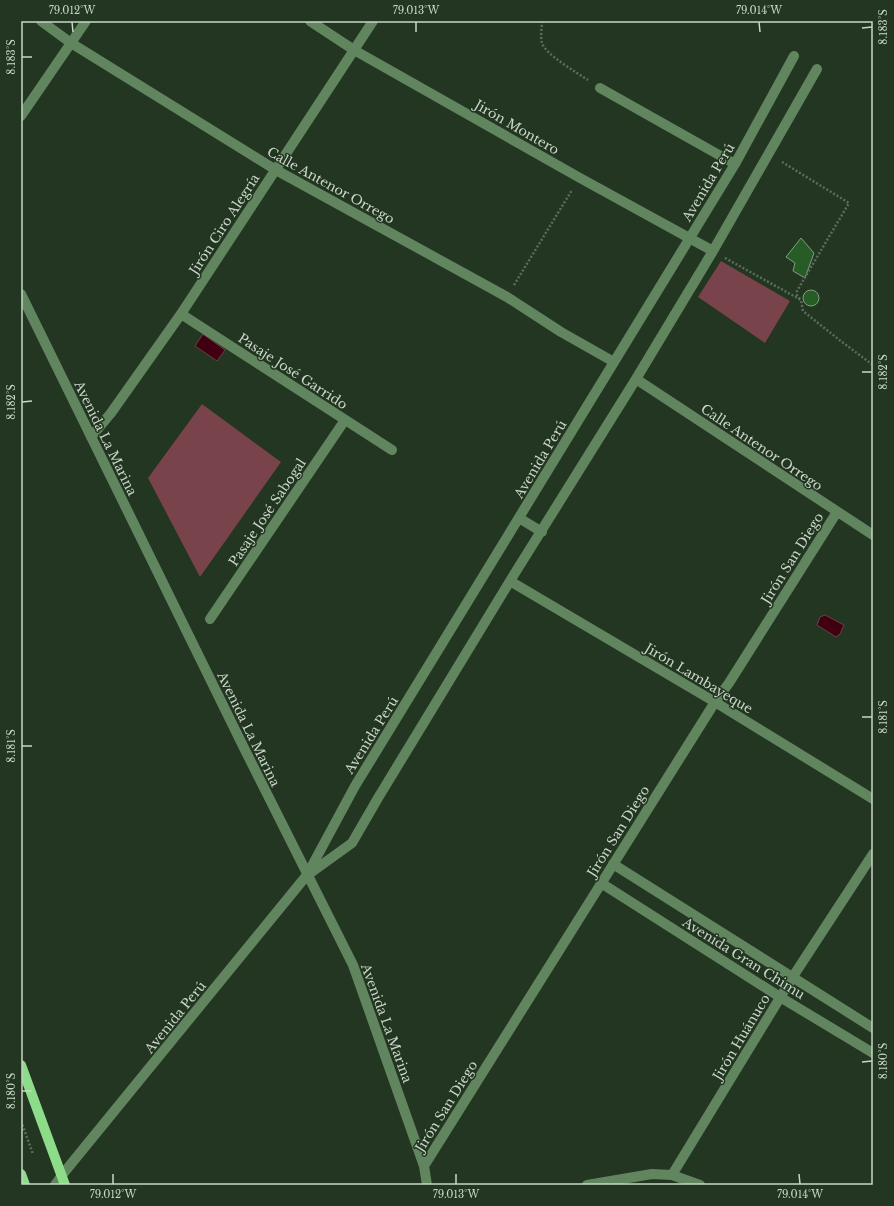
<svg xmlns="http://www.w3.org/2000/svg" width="894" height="1206" font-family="'Libre Baskerville',serif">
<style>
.green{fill:#78434b}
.water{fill:#410012;stroke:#6a4049}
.building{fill:#275c27;stroke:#849c82}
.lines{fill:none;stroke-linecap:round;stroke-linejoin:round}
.path{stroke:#5c6e5b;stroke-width:2.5;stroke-dasharray:2 2;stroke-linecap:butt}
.minor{stroke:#61865f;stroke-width:10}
.major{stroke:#8ddc8a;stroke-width:10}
.ticks{fill:none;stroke:#c9d6c8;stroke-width:1.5}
.labels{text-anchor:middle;stroke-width:3;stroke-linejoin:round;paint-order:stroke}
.street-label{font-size:13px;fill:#c9d6c8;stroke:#223621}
.neatline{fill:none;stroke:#c9d6c8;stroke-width:1.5}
.ticks-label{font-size:10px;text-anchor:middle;fill:#c9d6c8}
</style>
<rect width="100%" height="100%" fill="#223621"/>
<path class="green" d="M721 261 790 301 765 343 698 297Z
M202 404 281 462 200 577 148 478Z"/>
<path class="water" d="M203 334 225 350 217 361 195 346Z
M825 615 844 625 840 634 836 637 817 625 820 617Z"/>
<path class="building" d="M801 238 814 253 805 278 793 271 795 263 786 257Z
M803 298a8 8 0 1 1 16 0a8 8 0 1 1-16 0Z"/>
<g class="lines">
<path class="path" d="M542 21C542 27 540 37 542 43 545 54 577 73 588 80
M782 162 849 203 797 291V296L801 300
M725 258 801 300 803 311 842 342 873 365
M514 285 572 190
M21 1121 33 1154"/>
<path class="minor" d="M41 21 71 43 276 170 507 297 561 332 614 362
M310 21 354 50 580 178 713 251
M600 88 735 164
M21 116 86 21
M21 294 244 748 353 965 424 1166 427 1185
M181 314 392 450
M636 379 873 535
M91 437 111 413 181 314 373 21
M519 518 542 532
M510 581 715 702 873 799
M210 619 345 420
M613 864 873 1028
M309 874 352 843 378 798 510 581 636 379 713 251 817 69
M601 883 780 997 873 1053
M424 1166 715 702 729 683 837 512
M672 1175 792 978 873 854
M55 1185 62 1175 124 1099 307 875 355 786 735 164 794 56
M587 1185 652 1174 672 1175 700 1185"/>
<path class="major" d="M21 1065 65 1185
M21 1174 25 1185"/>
</g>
<path class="ticks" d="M72 22 73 32M416 22V32M759 22 760 32M862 28 872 27M22 57H32M862 372H872M22 402 32 401M862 717H872M22 746H32M862 1062 872 1061M22 1091H32M113 1174V1184M456 1174V1184M799 1174 800 1184"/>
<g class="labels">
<g class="street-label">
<text transform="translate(517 127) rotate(30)" y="5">Jirón Montero</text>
<text transform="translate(708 182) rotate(-59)" y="5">Avenida Perú</text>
<text transform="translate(331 185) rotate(29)" y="5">Calle Antenor Orrego</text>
<text transform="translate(224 224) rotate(-57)" y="5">Jirón Ciro Alegría</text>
<text transform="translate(293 371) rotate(33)" y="5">Pasaje José Garrido</text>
<text transform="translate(106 438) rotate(64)" y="5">Avenida La Marina</text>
<text transform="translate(762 447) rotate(34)" y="5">Calle Antenor Orrego</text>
<text transform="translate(540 459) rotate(-59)" y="5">Avenida Perú</text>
<text transform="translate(267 512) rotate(-56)" y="5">Pasaje José Sabogal</text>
<text transform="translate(792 558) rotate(-58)" y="5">Jirón San Diego</text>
<text transform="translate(699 678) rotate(31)" y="5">Jirón Lambayeque</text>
<text transform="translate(249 729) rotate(64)" y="5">Avenida La Marina</text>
<text transform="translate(371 735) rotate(-58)" y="5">Avenida Perú</text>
<text transform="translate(618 831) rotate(-58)" y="5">Jirón San Diego</text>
<text transform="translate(744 958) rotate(32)" y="5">Avenida Gran Chimu</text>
<text transform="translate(175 1017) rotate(-51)" y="5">Avenida Perú</text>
<text transform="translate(387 1023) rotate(70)" y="5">Avenida La Marina</text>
<text transform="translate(741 1037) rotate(-59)" y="5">Jirón Huánuco</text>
<text transform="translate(446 1106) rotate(-58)" y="5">Jirón San Diego</text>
</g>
</g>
<rect width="894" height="1206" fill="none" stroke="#223621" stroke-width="44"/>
<rect x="22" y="22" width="850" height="1162" class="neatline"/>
<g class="ticks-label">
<text x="72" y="14">79.012°W</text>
<text x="416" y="14">79.013°W</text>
<text x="759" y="14">79.014°W</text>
<text transform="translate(883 27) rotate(-90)" y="4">8.183°S</text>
<text transform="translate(11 57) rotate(-90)" y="4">8.183°S</text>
<text transform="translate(883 372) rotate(-90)" y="4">8.182°S</text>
<text transform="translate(11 402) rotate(-90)" y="4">8.182°S</text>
<text transform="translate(883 717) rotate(-90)" y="4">8.181°S</text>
<text transform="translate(11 746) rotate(-90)" y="4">8.181°S</text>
<text transform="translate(883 1061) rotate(-90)" y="4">8.180°S</text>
<text transform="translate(11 1091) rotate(-90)" y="4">8.180°S</text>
<text x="113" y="1198">79.012°W</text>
<text x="456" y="1198">79.013°W</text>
<text x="800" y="1198">79.014°W</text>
</g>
</svg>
